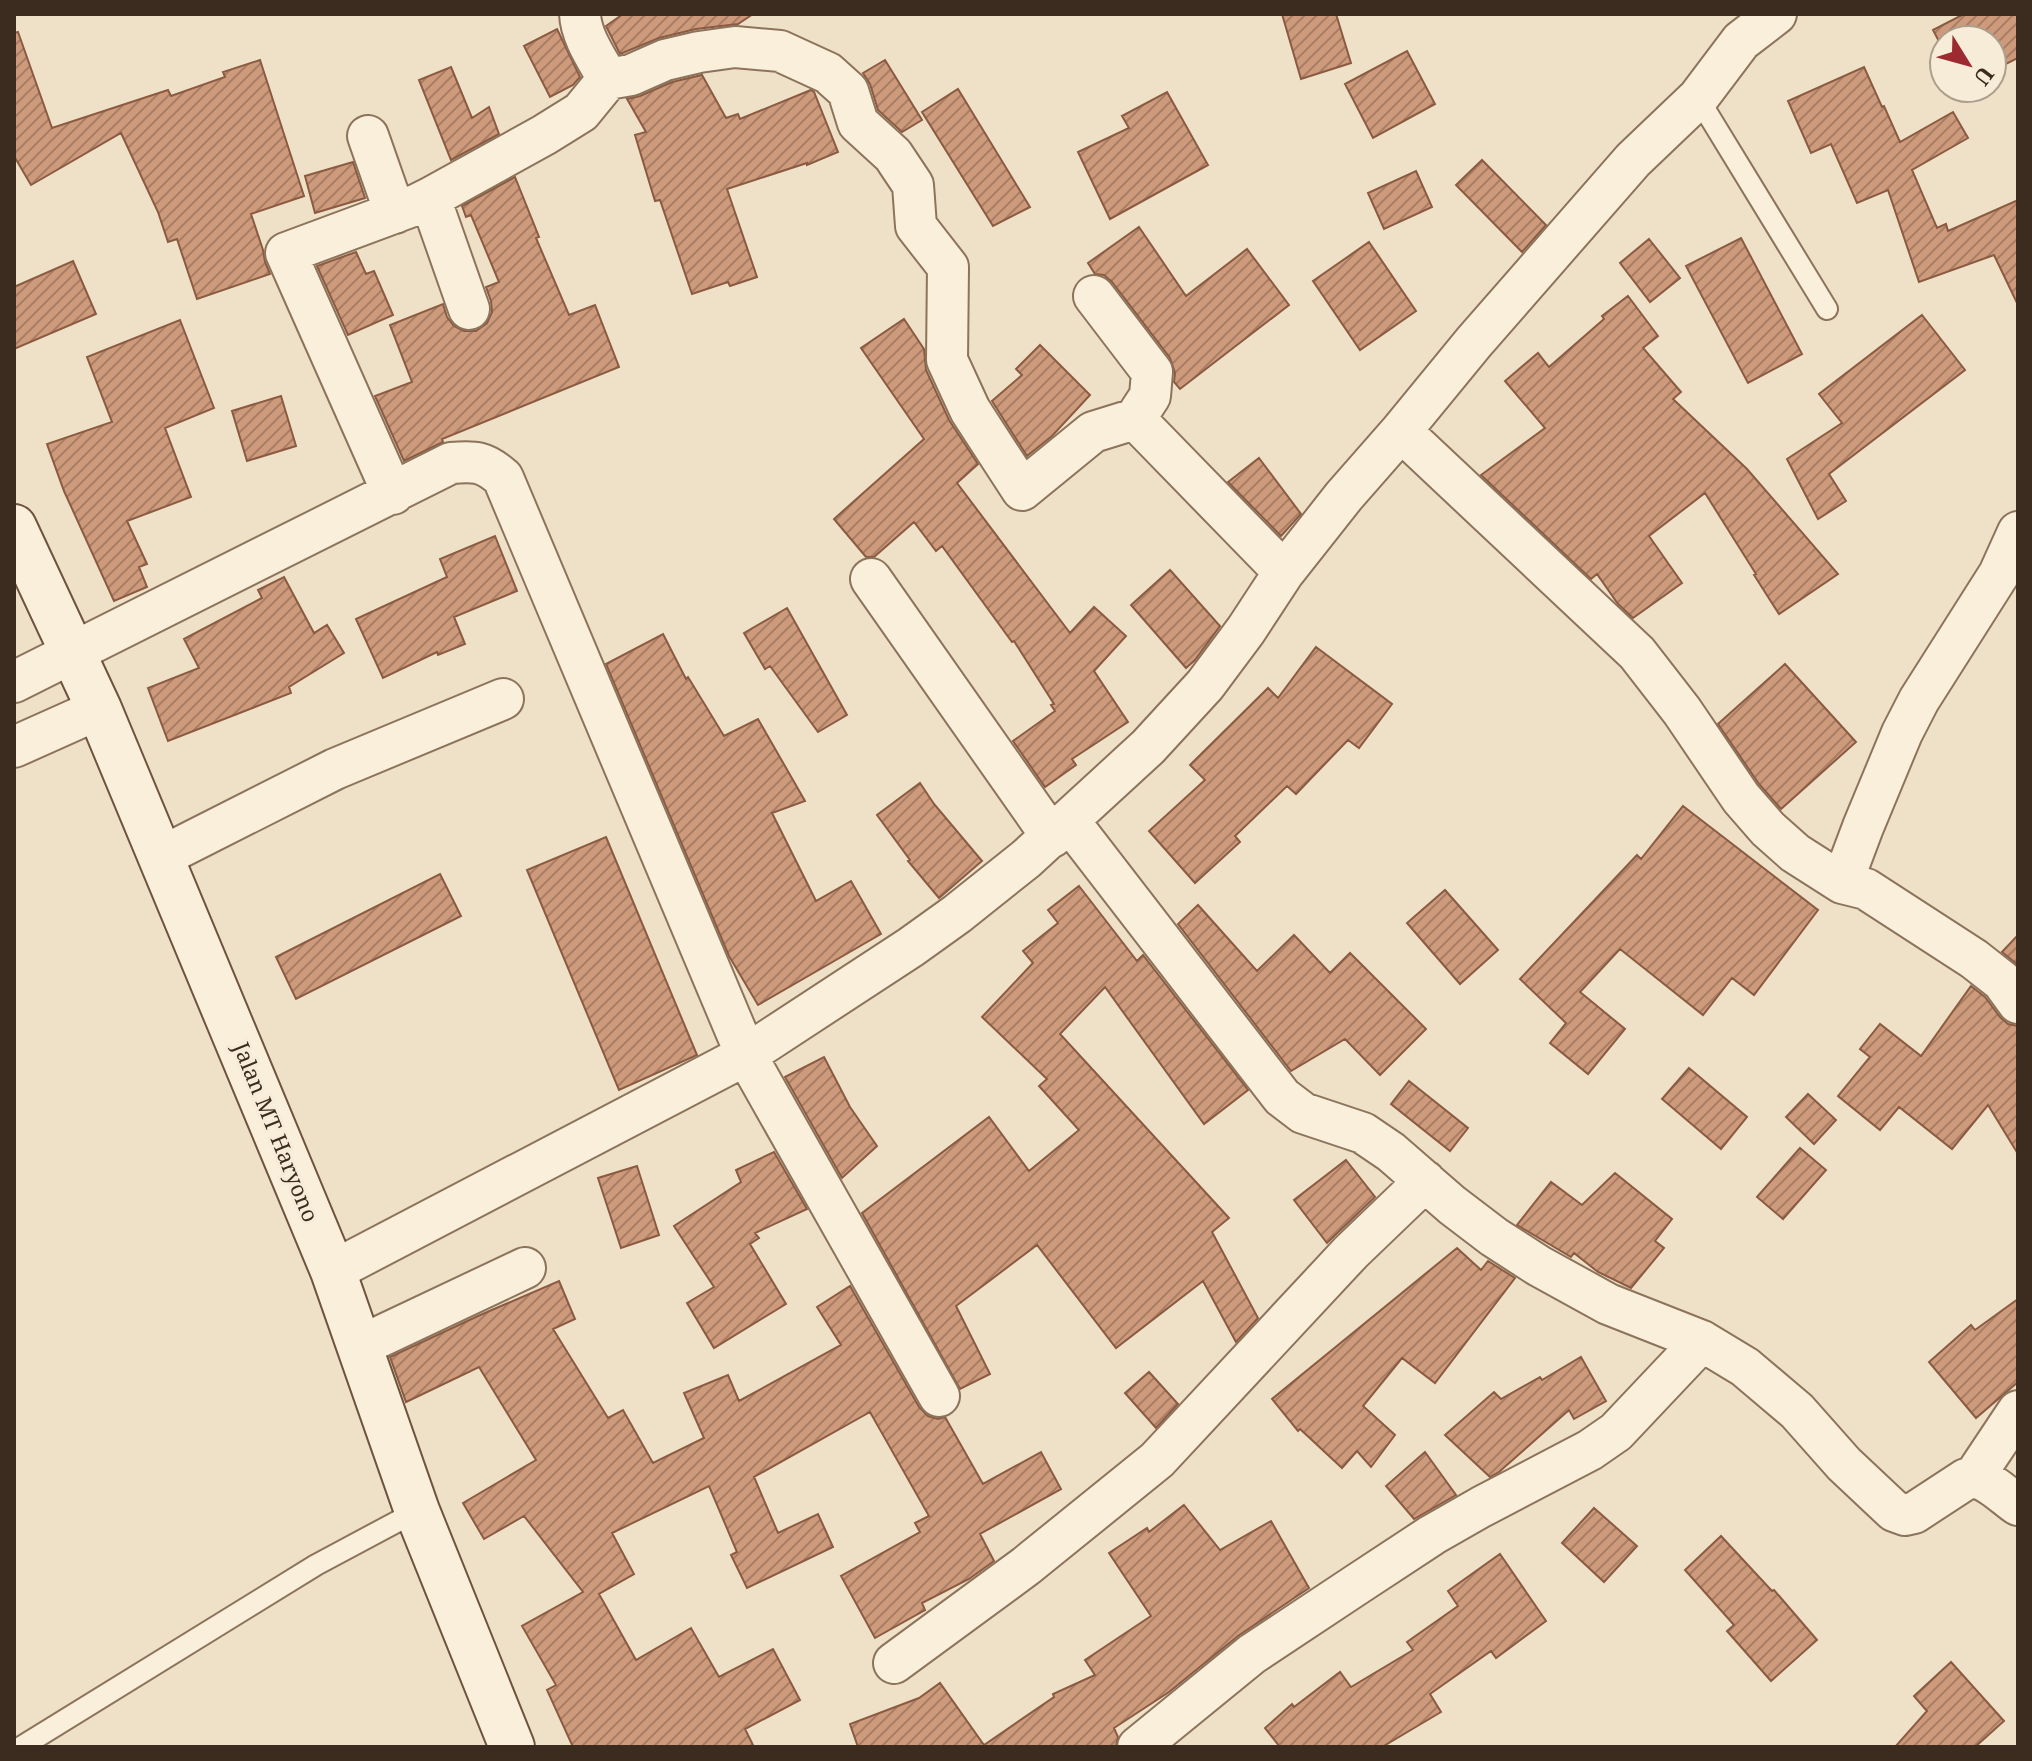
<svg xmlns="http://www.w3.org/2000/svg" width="2032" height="1761" font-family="'Noto Serif',serif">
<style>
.building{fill:url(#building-hatch);stroke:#8b5b41;stroke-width:2}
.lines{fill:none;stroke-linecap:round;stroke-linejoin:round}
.lane-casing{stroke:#8c735c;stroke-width:24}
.street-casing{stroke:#8c735c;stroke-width:44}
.secondary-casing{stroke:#6e543f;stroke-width:48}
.lane{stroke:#faefdb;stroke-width:20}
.street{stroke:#faefdb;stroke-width:40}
.secondary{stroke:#faefdb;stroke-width:44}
.labels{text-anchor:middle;stroke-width:6;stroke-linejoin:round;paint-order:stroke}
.street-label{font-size:22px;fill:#3c2c20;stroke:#f7ecd7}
</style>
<defs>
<pattern id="building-hatch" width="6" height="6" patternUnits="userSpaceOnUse" patternTransform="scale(2)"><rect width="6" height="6" fill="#ce9a7c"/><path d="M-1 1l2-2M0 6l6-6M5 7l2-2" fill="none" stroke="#a87e65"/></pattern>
</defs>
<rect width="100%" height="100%" fill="#efe1c7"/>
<path class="building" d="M623 14H753L738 24 696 29 659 38 620 54 606 26Z
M1282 14H1336L1351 63 1301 79Z
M1964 14H2018V58L1992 71V40H1944V51L1933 30Z
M557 29 580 77 573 85 550 97 524 46Z
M18 32 52 128 168 90 171 96 225 77 223 72 260 60 304 196 251 214 263 250 265 262 270 274 197 299 177 239 168 242 158 212 121 133 31 185 14 156V33Z
M1407 51 1435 104 1373 138 1345 84Z
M885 60 922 120 902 132 878 110 870 84 863 73Z
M451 67 472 118 489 107 499 134 451 160 419 80Z
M1864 67 1882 107 1884 106 1900 142 1953 112 1968 138 1912 170 1937 228 1946 224 1948 231 2018 200V305L1994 255 1919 282 1888 190 1857 203 1831 144 1811 153 1788 101Z
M702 75 726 118 738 114 740 119 811 90 814 92 838 152 807 165V163L727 189 757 277 730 286 728 282 692 294 660 200 655 201 635 135 646 132 627 99 640 96 672 82Z
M958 89 1030 207 993 226 922 112Z
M1167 92 1208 165 1110 219 1078 152 1129 128 1122 116Z
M1482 160 1546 225 1522 252 1456 185Z
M353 162 365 198 315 213 305 176Z
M1416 171 1432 207 1384 229 1368 193Z
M515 177 539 237 536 238 569 315 595 305 619 367 442 439 443 442 404 461 375 396 412 382 390 325 443 304 447 317 454 326 464 331H476L487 323 492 312 491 301 486 287 499 282 471 215 466 217 462 206Z
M1139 227 1186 296 1247 249 1289 305 1180 389 1174 382 1175 373 1170 358 1112 282 1104 275 1095 274 1088 263Z
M1741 238 1802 354 1748 383 1686 266Z
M1649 239 1680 278 1650 302 1620 263Z
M1369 242 1416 311 1360 350 1313 281Z
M356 252 366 274 374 271 393 315 348 335 317 266Z
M73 261 96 314 14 349V287Z
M1628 296 1658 336 1643 348 1681 392 1673 399 1747 469 1838 574 1779 614 1754 575 1756 574 1705 493 1649 536 1682 583 1633 618 1618 604 1597 574 1591 579 1481 475 1545 428 1505 381 1538 353 1549 367 1604 319 1602 316Z
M1922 315 1965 370 1829 474 1846 501 1818 519 1787 459 1842 423 1819 394Z
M904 319 924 349 926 370 949 420 978 464 957 483 1070 633 1094 607 1126 636 1094 671 1128 722 1072 759 1076 765 1045 787 1013 741 1055 711 1051 705 1054 704 1014 641 1012 642 942 546 936 551 914 522 874 557H866L834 519 924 439 861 348Z
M180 320 214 408 165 428 191 497 127 521 147 564 139 567 147 587 114 601 64 491 47 444 112 422 87 357Z
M1040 345 1090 395 1052 436 1027 456 992 401 1022 375 1016 369Z
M281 396 296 446 247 461 232 411Z
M1259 458 1301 514 1281 536 1228 482Z
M495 536 517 591 454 617 465 644 438 655 437 652 383 678 356 619 447 577 440 559Z
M1170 570 1220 626 1195 660 1186 668 1131 605Z
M284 577 314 633 327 625 344 653 289 687 291 693 168 741 148 688 199 668 184 639 262 598 258 590Z
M787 608 847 715 818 732 770 666 765 669 744 633Z
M663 634 686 679 688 677 724 736 758 719 805 801 772 813 816 901 851 881 881 934 758 1005 729 956 606 664Z
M1316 647 1392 704 1359 748 1348 740 1296 794 1287 786 1235 836 1240 842 1195 883 1149 831 1205 780 1190 765 1268 688 1278 698Z
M1785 664 1856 742 1781 809 1759 784 1718 724Z
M920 783 934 804 982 861 939 898 908 861 910 860 877 815Z
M1683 806 1818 910 1754 995 1732 978 1703 1015 1620 949 1580 992 1625 1029 1588 1074 1550 1043 1566 1023 1520 979 1637 855 1641 859Z
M606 837 697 1055 619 1090 527 870Z
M440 874 461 916 296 999 276 957Z
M1079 886 1137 961 1143 955 1248 1090 1204 1124 1105 987 1060 1034 1229 1218 1212 1232 1258 1318 1236 1342 1203 1281 1116 1348 1037 1245 956 1306 990 1374 960 1389 862 1213 989 1117 1029 1171 1079 1130 1039 1086 1047 1079 982 1017 1033 963 1023 951 1058 923 1048 910Z
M1445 890 1498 950 1460 984 1407 923Z
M1198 905 1257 971 1294 935 1330 973 1350 953 1426 1029 1380 1075 1345 1039 1291 1071 1178 924Z
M2018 935V965L2002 952Z
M1971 986 1985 997 2000 1017 2008 1024 2018 1026V1154L1988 1105 1952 1149 1899 1107 1880 1130 1838 1096 1870 1057 1860 1049 1880 1024 1921 1056Z
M824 1057 850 1107 877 1146 842 1178 785 1077Z
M1689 1068 1747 1117 1721 1149 1662 1099Z
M1409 1081 1468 1128 1450 1151 1391 1104Z
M1808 1094 1836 1120 1814 1144 1786 1117Z
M1800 1148 1826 1170 1783 1219 1757 1197Z
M774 1152 807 1209 755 1233 759 1238 750 1244 786 1304 714 1348 687 1303 714 1287 674 1226 741 1182 736 1170Z
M1346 1160 1375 1197 1327 1243 1294 1200Z
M637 1166 659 1235 621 1248 598 1178Z
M1615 1173 1672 1219 1655 1241 1664 1248 1631 1288 1598 1272 1574 1253 1571 1257 1517 1225 1551 1182 1582 1205Z
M1457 1248 1481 1270 1488 1261 1515 1278 1435 1383 1402 1358 1363 1406 1395 1435 1371 1467 1357 1451 1342 1468 1300 1429 1298 1431 1272 1399Z
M559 1281 575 1319 553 1329 608 1418 623 1410 653 1463 704 1438 684 1393 728 1375 739 1401 841 1345 817 1307 850 1286 919 1407 928 1416 938 1419 945 1417 983 1484 1041 1452 1061 1489 980 1534 994 1561 969 1579 922 1603 925 1610 875 1638 841 1576 920 1532 915 1523 929 1516 870 1412 754 1477 778 1533 818 1514 833 1547 747 1588 731 1555 737 1552 709 1486 612 1533 634 1574 599 1594 636 1660 691 1628 719 1677 773 1649 800 1700 745 1729 754 1747H573L547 1690 556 1685 522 1626 583 1592 524 1516 484 1539 463 1503 536 1460 479 1367 406 1402 390 1357 478 1316Z
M2018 1299V1382L1976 1418 1929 1362 1971 1325 1975 1330Z
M1581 1357 1606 1401 1574 1419 1569 1410 1499 1472 1490 1477 1445 1435 1494 1392 1501 1399 1540 1377 1542 1380Z
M1149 1372 1178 1404 1156 1428 1125 1393Z
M1425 1452 1456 1495 1414 1519 1386 1486Z
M1184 1505 1220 1550 1271 1521 1309 1588 1238 1636 1169 1692 1114 1728 1118 1737 1116 1747H858L850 1724 919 1698 940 1683 984 1745 1054 1697 1053 1694 1095 1675 1085 1660 1151 1616 1109 1553 1147 1528 1149 1532Z
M1594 1508 1637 1546 1604 1582 1562 1543Z
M1721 1536 1772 1591 1774 1590 1817 1640 1771 1681 1727 1631 1734 1625 1685 1570Z
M1500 1554 1546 1621 1496 1658 1491 1651 1430 1694 1441 1712 1382 1747H1280L1265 1728 1292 1704 1294 1707 1340 1672 1351 1687 1413 1650 1407 1642 1458 1606 1448 1591Z
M1951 1662 2004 1721 1975 1747H1895L1927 1711 1914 1696Z"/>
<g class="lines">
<defs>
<path id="lane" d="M1698 98 1827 309
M21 1747 316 1565 417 1511"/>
<path id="street" d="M580 14C581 37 597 59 608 79L631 75 665 60 699 52 735 47 780 51 828 73 848 91 858 123 893 155 913 185 916 226 948 267 947 360 970 410 1022 490 1093 432 1135 419
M368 136 395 213
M430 198 469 309
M1094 296 1152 372 1150 396 1135 419 1284 572
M1401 431 1637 653 1682 711 1741 798 1768 829 1795 853 1842 883 1866 889 1974 959 2002 981 2018 1003
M393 494 286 253 418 204 430 198 544 135 581 112 608 79
M871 579 1052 837
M14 682 451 463C475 461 484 461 503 478L746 1055 939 1396
M14 747 99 709
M1069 821 1282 1097 1303 1113 1363 1133 1391 1152 1452 1205 1494 1237 1539 1266 1608 1304 1702 1341 1745 1367 1797 1411 1844 1464 1894 1511 1905 1515 1914 1513 1966 1479C1984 1473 2004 1496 2018 1505
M161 857 335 769 503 699
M1842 883 1863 827 1902 733 1919 700 1999 574 2018 532
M333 1271 746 1055 911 947 957 914 1026 859 1148 747 1205 685 1246 630 1284 572 1344 496 1401 431 1474 342 1633 160 1698 98 1741 41 1776 14
M360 1346 525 1268
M1974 1477 2018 1411
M894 1663 1026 1566 1157 1460 1351 1252 1425 1181
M1138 1747 1252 1654 1356 1585 1432 1535 1481 1507 1590 1450 1616 1432 1702 1341"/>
<path id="secondary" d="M14 527 99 709 333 1271 417 1511 512 1747"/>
</defs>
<use href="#lane" class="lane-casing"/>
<use href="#street" class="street-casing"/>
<use href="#secondary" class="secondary-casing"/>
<use href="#lane" class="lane"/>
<use href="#street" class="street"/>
<use href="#secondary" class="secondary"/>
</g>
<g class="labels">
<g class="street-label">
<text transform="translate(276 1132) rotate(68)" y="8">Jalan MT Haryono</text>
</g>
</g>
<rect width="2032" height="1761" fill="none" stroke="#3c2c20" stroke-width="32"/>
<g transform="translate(1968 64) rotate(127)"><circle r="38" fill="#f7ecd7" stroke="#ac9f8e" stroke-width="2"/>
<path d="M0-6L14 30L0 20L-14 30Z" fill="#9c2a30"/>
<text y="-12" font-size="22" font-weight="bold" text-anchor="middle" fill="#3c2c20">U</text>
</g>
</svg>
